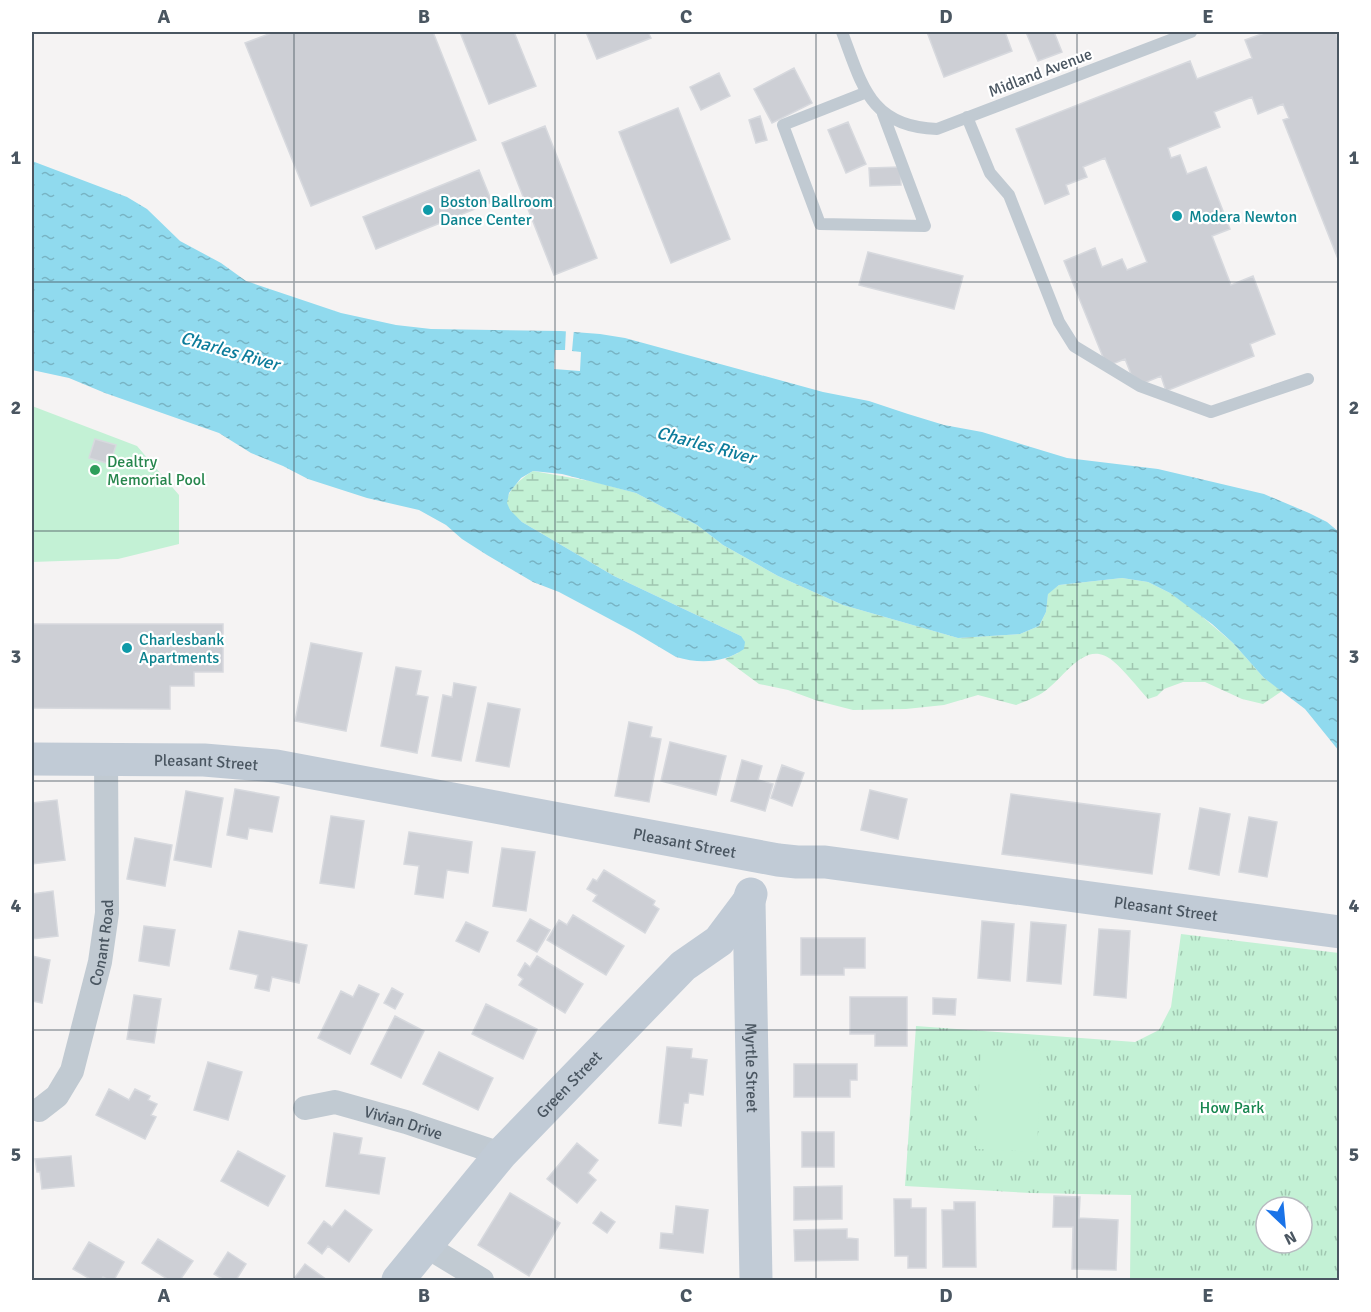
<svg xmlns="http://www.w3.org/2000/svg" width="1371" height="1312" font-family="Signika,sans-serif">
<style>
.grass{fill:url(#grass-tufts);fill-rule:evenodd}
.wetland{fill:url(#wetland-marsh)}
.pitch{fill:#c3f1d5}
.water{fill:url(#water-ripples)}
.pier{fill:#f5f3f3}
.building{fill:#cdcfd5;stroke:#d7d9de;stroke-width:1.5}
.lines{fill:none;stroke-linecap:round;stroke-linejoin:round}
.lane{stroke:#c1cad2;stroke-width:12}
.street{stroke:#c1cad2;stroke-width:24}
.secondary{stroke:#c1cbd6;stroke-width:33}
.grid{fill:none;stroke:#4a5661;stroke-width:1.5;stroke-opacity:0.55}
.culture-dot{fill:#0f9aa8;stroke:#fff;stroke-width:2}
.leisure-dot{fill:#2e9e5b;stroke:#fff;stroke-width:2}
.labels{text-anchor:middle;stroke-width:4.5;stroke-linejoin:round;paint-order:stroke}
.street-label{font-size:16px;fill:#4a5661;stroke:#fff}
.culture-label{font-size:16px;fill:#0d838f;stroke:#fff;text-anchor:start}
.leisure-label{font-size:16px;fill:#27864d;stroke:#fff;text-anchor:start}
.park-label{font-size:16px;fill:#17864f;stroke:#fff}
.water-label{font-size:18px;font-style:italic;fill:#0c7c9b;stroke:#fff}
.neatline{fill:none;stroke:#4a5661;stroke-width:2}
.grid-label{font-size:20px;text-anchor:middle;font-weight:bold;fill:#4a5661}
</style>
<defs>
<pattern id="grass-tufts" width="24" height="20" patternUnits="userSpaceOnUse" patternTransform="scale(1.5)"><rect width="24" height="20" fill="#c3f1d5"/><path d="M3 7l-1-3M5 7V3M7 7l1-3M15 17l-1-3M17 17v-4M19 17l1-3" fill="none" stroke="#a0c6b0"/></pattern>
<pattern id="wetland-marsh" width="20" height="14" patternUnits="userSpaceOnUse" patternTransform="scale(1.5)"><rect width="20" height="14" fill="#c3f1d5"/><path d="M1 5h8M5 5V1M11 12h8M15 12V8" fill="none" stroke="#a0c6b0"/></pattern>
<pattern id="water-ripples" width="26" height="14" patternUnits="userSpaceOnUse" patternTransform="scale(1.5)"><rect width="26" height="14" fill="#90daee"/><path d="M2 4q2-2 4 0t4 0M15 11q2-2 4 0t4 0" fill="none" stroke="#78b4c4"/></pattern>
</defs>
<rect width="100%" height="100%" fill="#f5f3f3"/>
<path class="grass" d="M1181 934 1339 953V1280H1130L1131 1195 1031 1193 905 1186 916 1026 1135 1042 1159 1030 1171 1007ZM1266 1207H1302V1243H1266Z"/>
<path class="wetland" d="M533 471 595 482 636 493 697 525 723 545 778 576 843 605 958 638 1020 634 1039 626 1046 612 1048 593 1059 585 1122 578 1148 582 1170 593 1192 608 1233 643 1264 678 1282 691 1263 704 1242 699 1205 682H1183L1164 689 1157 696 1148 699C1137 687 1126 672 1113 661 1086 638 1066 676 1045 691 1037 697 1026 701 1016 705L978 695 944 705 906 709 853 710 818 701 788 690 759 684 725 659 738 653 741 636 614 576 522 522C517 517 508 511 507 504 506 490 523 477 533 471Z"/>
<path class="pitch" d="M32 406 137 446 179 495V544L118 559 32 562Z
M981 1049 1041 1051 1037 1152 976 1149Z"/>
<path class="water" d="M32 161 127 197 147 209 180 241 221 263 246 281 341 313 396 325 431 329 561 331 600 334 625 338 823 392 869 401 908 414 944 425 982 432 1067 458 1158 469 1264 494 1309 513 1327 522 1339 532V751L1305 709 1264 678 1233 643 1212 624 1170 593 1148 582 1122 578 1059 585 1048 594 1046 612 1039 626 1020 634 958 638 843 605 778 576 723 545 697 525 636 493 562 474 533 471 521 478 509 493 507 503 510 510 522 522 614 576 741 636 745 642 744 649C724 663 700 664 676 657L634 632 559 592 533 582 487 555 462 539 446 525 419 510 367 498 308 479 283 466 251 453 219 433 105 393 69 378 32 370Z"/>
<path class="pier" d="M566 329H574L572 351 581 352 580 371 554 369 555 350H565Z"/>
<path class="building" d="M274 32H433L476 140 311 206 245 43Z
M460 32H514L536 86 489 104Z
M586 32H648L651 38 597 59Z
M927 32H1005L1012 51 944 77Z
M1026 32H1054L1062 52 1038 61Z
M1267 32H1335L1340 44V264L1283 120 1289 118 1283 104 1258 114 1252 97 1214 112 1220 127 1168 148 1171 158 1180 155 1187 174 1206 167 1230 229 1212 236 1231 285 1253 276 1275 334 1250 344 1254 356 1166 391 1161 376 1144 383 1131 374 1125 359 1110 365 1105 362 1064 261 1095 248 1102 267 1122 259 1127 270 1147 262 1105 158 1083 167 1087 177 1066 185 1069 194 1045 204 1016 129 1190 61 1197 79 1252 58 1245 40Z
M794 68 812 103 772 123 754 89Z
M719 73 730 96 701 110 690 87Z
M678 108 730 239 671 263 619 132Z
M760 116 767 140 756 143 749 120Z
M848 122 866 164 846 173 828 130Z
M545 126 597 258 554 275 502 143Z
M900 167 901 185 870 186 869 168Z
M479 170 492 202 376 249 363 217Z
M868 252 963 276 954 309 859 285Z
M95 439 116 445 110 464 89 458Z
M32 624H223V672H194V686H170V709L32 708Z
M311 643 362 653 346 731 295 721Z
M396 667 421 671 416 695 428 697 417 753 381 746Z
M454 683 476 687 461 761 432 756 443 695 452 697Z
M488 703 520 709 509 767 476 761Z
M629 722 652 727 650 737 661 739 649 802 615 796Z
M670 742 726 756 716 795 661 781Z
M742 760 762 766 758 780 773 784 765 811 731 801Z
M782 765 804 773 792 806 771 798Z
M235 789 279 797 272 832 249 828 247 839 227 835Z
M870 790 907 799 898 839 861 830Z
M186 791 223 798 211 867 174 860Z
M1011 794 1160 814 1152 874 1002 854Z
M57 800 65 860 32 864V803Z
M1200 808 1230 814 1219 875 1189 869Z
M331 816 364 821 354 888 320 883Z
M1249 817 1277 822 1267 877 1239 872Z
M409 832 472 842 468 873 447 870 443 898 415 894 419 866 404 864Z
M135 838 172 845 165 886 127 879Z
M502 848 535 852 526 911 493 906Z
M604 870 655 901 653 905 659 909 645 933 593 901 597 895 587 889 593 879 597 881Z
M53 891 58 936 32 939V894Z
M573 915 624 946 606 975 547 940 559 920 567 925Z
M530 919 550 930 537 952 517 941Z
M982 921 1014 924 1010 981 978 978Z
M466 922 488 932 479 952 456 941Z
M1031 922 1066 925 1061 984 1027 981Z
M144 926 175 930 169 966 139 961Z
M1099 929 1130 931 1126 998 1094 995Z
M239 931 307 945 299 983 272 977 269 991 255 988 258 975 230 969Z
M801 938H865V968H844V975H801Z
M32 956 50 960 42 1003 32 1001Z
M537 956 583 984 565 1013 519 985 523 979 518 975 525 963 530 967Z
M359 985 379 994 350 1054 318 1038 341 991 353 997Z
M392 988 403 994 395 1009 384 1003Z
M134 995 161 999 154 1043 127 1039Z
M850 997H907V1046H875V1034H850Z
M933 998 956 999 955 1015 933 1014Z
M486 1004 537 1029 523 1059 472 1034Z
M395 1016 424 1031 401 1078 371 1064Z
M667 1047 692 1049 691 1058 707 1060 703 1095 689 1093 688 1103H684L681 1126 659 1123Z
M439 1052 493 1078 478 1110 423 1084Z
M208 1062 242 1072 228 1120 194 1110Z
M794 1064H857V1080H850V1097H794Z
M109 1089 129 1100 135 1089 150 1096 148 1100 157 1104 151 1115 156 1117 145 1139 96 1115Z
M802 1132H834V1167H802Z
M334 1133 362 1138 359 1154 385 1158 379 1194 326 1186Z
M577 1143 598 1160 588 1173 596 1180 577 1203 547 1179Z
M238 1151 285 1176 268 1206 221 1181Z
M71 1156 74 1186 42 1189 40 1172H37L35 1159Z
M842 1186V1219L794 1220V1187Z
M510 1193 560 1223 529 1276 478 1245Z
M1054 1196 1080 1197 1079 1218 1118 1220 1116 1270 1072 1269 1073 1227H1053Z
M894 1199H911V1208H926V1268H908V1256H895Z
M954 1202H975L976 1267H943L942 1210H954Z
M676 1206 708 1210 703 1253 660 1248 661 1233 673 1234Z
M345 1210 372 1230 349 1262 328 1246 322 1254 308 1243 324 1221 332 1227Z
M601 1212 615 1222 607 1233 593 1223Z
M847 1229V1238L858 1239V1260L795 1261 794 1230Z
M158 1239 193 1261 180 1280H169L142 1263Z
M89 1242 124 1262 114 1280H109L103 1277 101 1280H92L73 1269Z
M228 1252 246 1264 236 1280H224L214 1274Z
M305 1264 327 1280H293Z"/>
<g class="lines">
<path class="lane" d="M842 32C862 85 870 127 937 129L1191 32
M867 92 783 125 820 224 925 226 883 114
M967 117 990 173 1009 195 1059 322 1074 346 1140 386 1211 412 1308 379"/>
<g class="street">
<path id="s1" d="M305 1108 335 1102 406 1122 501 1154"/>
<path id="s2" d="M39 1110 57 1096 72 1071 100 962 107 913 106 759"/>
<path d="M426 1246 482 1280"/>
</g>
<g class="secondary">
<path id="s3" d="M32 759 204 760 276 766 778 860 797 862H825L1340 932"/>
<path id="s4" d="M751 894 749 901 756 1280"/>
<path id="s5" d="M398 1280 501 1154 683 966 719 941 749 901"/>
</g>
</g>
<path class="grid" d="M294 32V1280M555 32V1280M816 32V1280M1077 32V1280M32 282H1340M32 531H1340M32 781H1340M32 1030H1340"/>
<g class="culture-dot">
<circle cx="428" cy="210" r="6"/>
<circle cx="1177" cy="216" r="6"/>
<circle cx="127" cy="648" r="6"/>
</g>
<circle class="leisure-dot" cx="95" cy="470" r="6"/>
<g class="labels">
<g class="street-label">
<text transform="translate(1040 72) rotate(-21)" y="6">Midland Avenue</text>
<text dy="6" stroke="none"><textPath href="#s3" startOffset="174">Pleasant Street</textPath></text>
<text dy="6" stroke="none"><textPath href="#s3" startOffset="660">Pleasant Street</textPath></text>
<text dy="6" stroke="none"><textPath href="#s3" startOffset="1146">Pleasant Street</textPath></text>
<text dy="6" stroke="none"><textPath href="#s2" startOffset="184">Conant Road</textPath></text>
<text dy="6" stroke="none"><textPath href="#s4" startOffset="174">Myrtle Street</textPath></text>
<text dy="6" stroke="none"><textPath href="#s5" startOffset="260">Green Street</textPath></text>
<text dy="6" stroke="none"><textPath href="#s1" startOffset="102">Vivian Drive</textPath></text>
</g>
<g class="culture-label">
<text x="440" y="207">Boston Ballroom<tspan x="440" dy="18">Dance Center</tspan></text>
<text x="1189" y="222">Modera Newton</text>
<text x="139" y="645">Charlesbank<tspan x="139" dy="18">Apartments</tspan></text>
</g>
<g class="leisure-label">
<text x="107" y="467">Dealtry<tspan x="107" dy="18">Memorial Pool</tspan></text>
</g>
<g class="park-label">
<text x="1232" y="1113">How Park</text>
</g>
<g class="water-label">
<text transform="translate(230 351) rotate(16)" y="6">Charles River</text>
<text transform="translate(706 445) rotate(15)" y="6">Charles River</text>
</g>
</g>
<rect width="1371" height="1312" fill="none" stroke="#ffffff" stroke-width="66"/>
<g transform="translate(1284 1225) rotate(154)"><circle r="28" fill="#ffffff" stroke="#b7bbc0" stroke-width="1.5"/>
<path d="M0-4.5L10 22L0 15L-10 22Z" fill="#1a73e8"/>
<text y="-9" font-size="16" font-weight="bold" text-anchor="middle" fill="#4a5661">N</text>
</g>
<rect x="33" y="33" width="1305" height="1246" class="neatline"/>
<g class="grid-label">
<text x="164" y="23">A</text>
<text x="424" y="23">B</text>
<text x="686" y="23">C</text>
<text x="946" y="23">D</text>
<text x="1208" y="23">E</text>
<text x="16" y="164">1</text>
<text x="1354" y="164">1</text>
<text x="16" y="414">2</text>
<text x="1354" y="414">2</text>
<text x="16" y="663">3</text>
<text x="1354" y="663">3</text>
<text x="16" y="912">4</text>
<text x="1354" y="912">4</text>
<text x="16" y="1161">5</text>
<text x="1354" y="1161">5</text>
<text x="164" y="1302">A</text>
<text x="424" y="1302">B</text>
<text x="686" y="1302">C</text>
<text x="946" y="1302">D</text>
<text x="1208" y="1302">E</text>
</g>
</svg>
